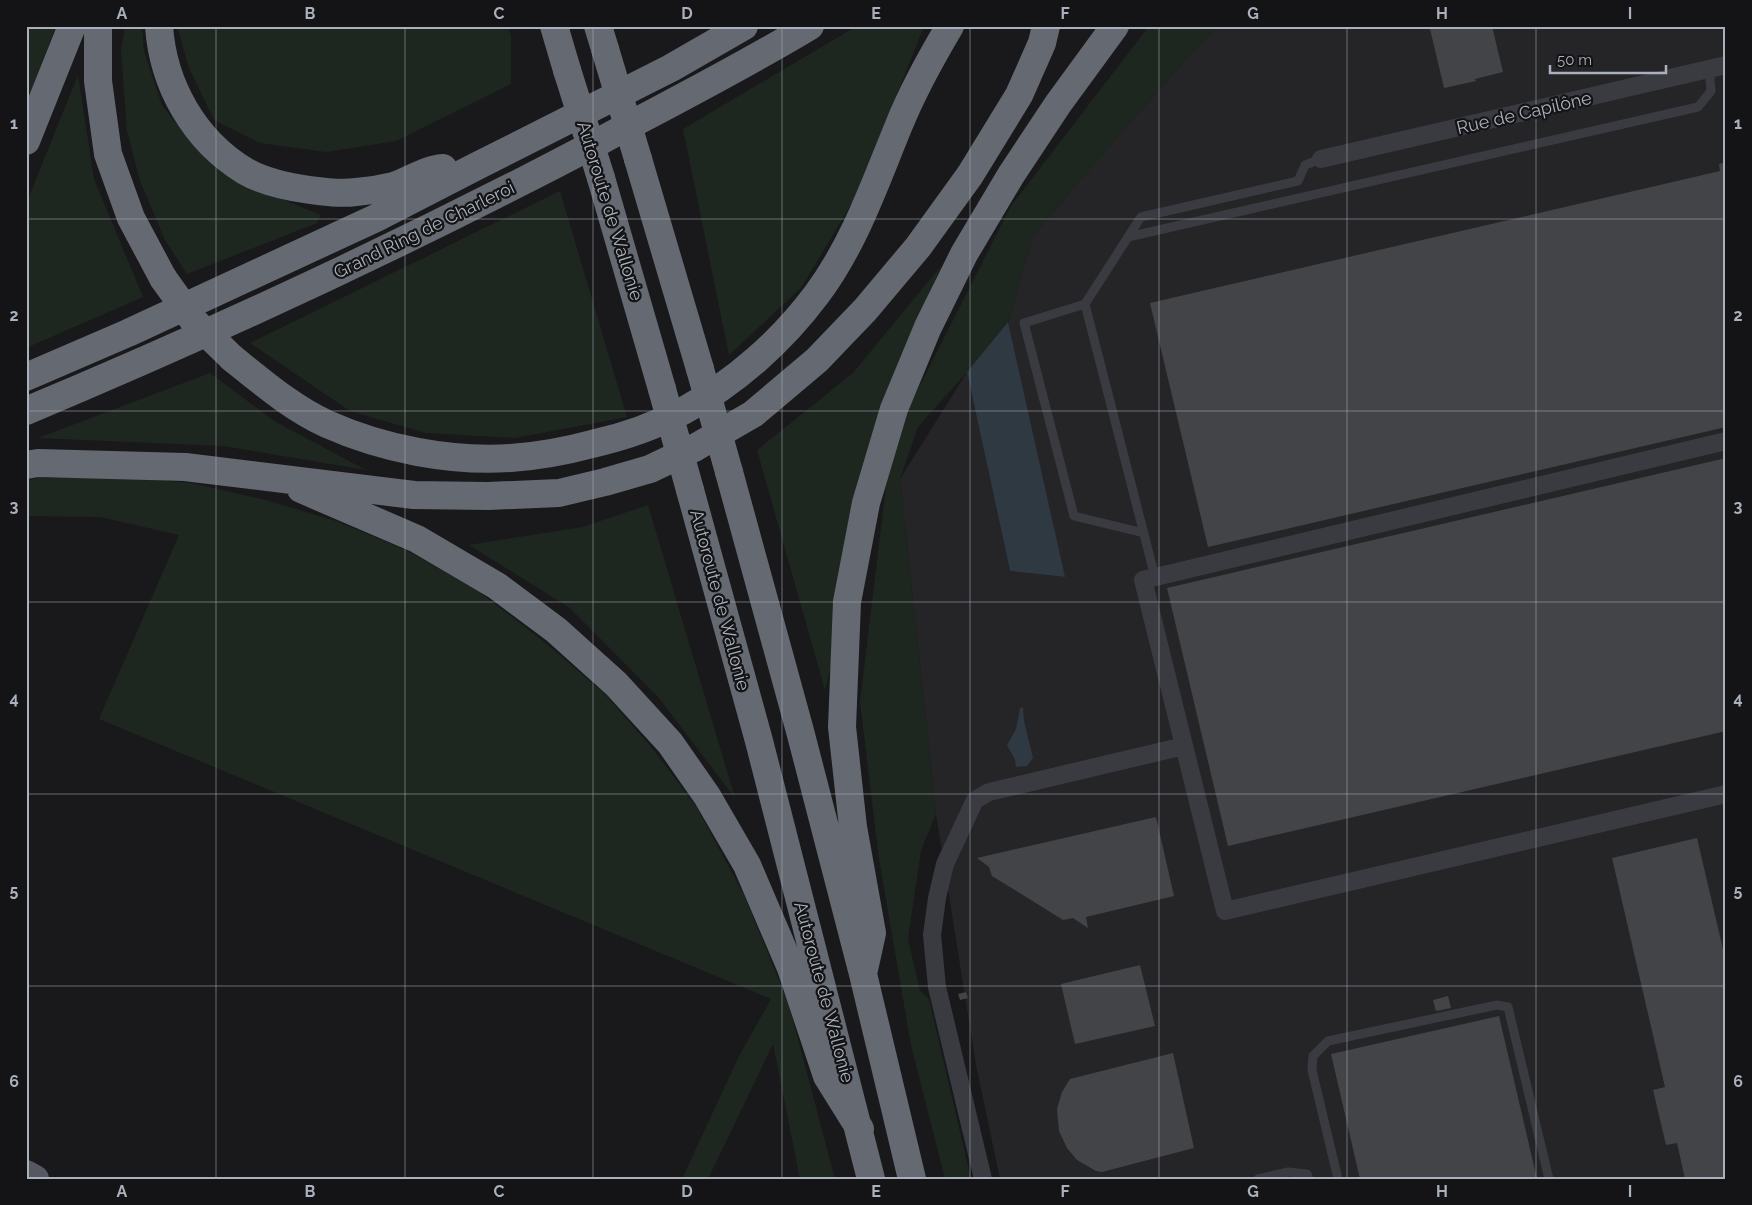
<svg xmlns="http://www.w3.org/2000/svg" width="1752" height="1205" font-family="Raleway,sans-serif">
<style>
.built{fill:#252528}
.green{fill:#1e271f}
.water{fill:#2e3941}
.building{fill:#434448}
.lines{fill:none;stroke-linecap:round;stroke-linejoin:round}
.service{stroke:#393b41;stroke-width:9}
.minor{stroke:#393b41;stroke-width:18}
.primary{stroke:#555860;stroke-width:28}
.motorway{stroke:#656972;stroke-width:28}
.motorway-bridge{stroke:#656972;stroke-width:28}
.grid{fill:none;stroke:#aab1bc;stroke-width:1;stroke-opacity:0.55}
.labels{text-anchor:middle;stroke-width:4.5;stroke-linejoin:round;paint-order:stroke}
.street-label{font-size:18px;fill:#aab1bc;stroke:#141416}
.neatline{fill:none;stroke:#aab1bc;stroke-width:2}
.grid-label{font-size:16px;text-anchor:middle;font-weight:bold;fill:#aab1bc}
</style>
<rect width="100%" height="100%" fill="#19191b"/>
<path class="built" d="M1219 26H1726V1179H1000L976 1065 936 814 900 479 967 372 1010 571 1064 577 1008 322 1033 236 1079 181 1193 51Z"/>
<path class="green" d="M26 26H56L26 104Z
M125 26H142L144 51 162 105 192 144 252 187 321 215 317 223 187 274 165 240 140 181 127 131 121 50Z
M177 26H507L511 35V84L396 141 326 152 260 143 214 120 189 68Z
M857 26H924L895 99 864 183 801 288 729 355 683 129Z
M1149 26H1219L1193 51 1079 181 1033 236 1008 322 967 372 918 427 900 479 936 814 921 850 908 939 920 991 929 999 971 1179H945L911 1045 879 859 860 702 888 470 910 405 1011 206Z
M78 75 94 179 143 297 26 348V204Z
M560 191 627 417 515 438 426 433 350 411 250 343Z
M941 266 893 380 837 644 825 690 757 450 853 373Z
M210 373 274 421 366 470 223 446 38 438Z
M113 477 191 483 262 499 336 521 408 551 478 591 543 641 604 693 652 748 696 806 744 895 789 1005 835 1179H800L773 1044 708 1179H682L739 1056 771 999 99 719 179 535 100 517 26 516V480L39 478Z
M648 505 735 798 659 698 570 608 469 545 582 527Z"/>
<path class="water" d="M1008 322 1065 577 1010 571 967 372Z
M1023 707 1024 721 1033 758 1027 766 1016 767 1015 760 1007 745 1016 729 1020 708Z"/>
<path class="building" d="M1441 26H1492L1503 72 1475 79 1476 81 1444 88 1430 29Z
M1726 162V427L1208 547 1150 303 1720 171 1719 164Z
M1726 458V731L1228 846 1167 588Z
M1156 817 1174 896 1086 917 1088 928 1073 918 1063 920 992 876 989 867 977 858Z
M1697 838 1726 962V1179H1685L1677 1143 1666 1145 1653 1090 1665 1087 1612 858Z
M1140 965 1155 1026 1075 1044 1061 984Z
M966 992 968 998 960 1000 958 994Z
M1448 996 1451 1008 1436 1011 1433 1000Z
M1499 1016 1537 1179H1360L1331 1054Z
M1173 1053 1194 1148 1102 1172 1096 1171 1077 1160 1067 1148 1059 1131 1057 1109 1062 1092 1070 1079Z"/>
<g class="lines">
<path class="service" d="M1128 237 1141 217 1298 181 1305 165 1321 159
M1085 304 1024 323 1074 516 1144 533
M1155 577 1085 304 1128 237 1698 107 1711 91 1709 69
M1258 1179 1288 1172 1307 1174 1309 1179
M1338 1179 1312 1070 1313 1056 1328 1041 1497 1005 1508 1007 1549 1179"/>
<path class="minor" d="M1321 159 1726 65
M1726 441 1143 580 1225 911 1726 794
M983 1179 937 987 932 935 937 898 945 864 975 800 989 792 1184 746"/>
<path class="primary" d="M26 1174 35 1179"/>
<path class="motorway" d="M98 26V81L108 154 131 218 163 278
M159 26C163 85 194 140 245 171 264 182 288 187 310 190 325 192 340 194 356 192 368 191 381 189 393 186 409 181 426 169 443 168
M554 26 567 70
M598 26 605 49
M26 141 72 26
M638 159 700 369
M601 178 662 389
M232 358C262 382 292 408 327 424 383 449 450 462 511 458 539 456 566 451 592 444 623 437 655 426 683 411 735 383 782 341 817 294 855 243 875 183 899 125 913 90 931 58 950 26
M26 377 128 333 376 218 475 167 671 68 744 26
M26 411C222 329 414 239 602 140 671 103 742 67 810 26
M26 465 38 463 185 467 414 495 488 496 559 493 605 482 650 469 696 447 753 414 817 360 865 310 918 247 970 175 1019 95 1042 43 1046 26
M729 472 800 731 863 974 912 1179
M301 489 417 539 497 586 556 630 616 684 670 743 707 796 747 865 791 968 827 1076 860 1129
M690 490 759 741 871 1179
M863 974 872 933 853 827 842 727 847 602 866 503 894 409 928 327 964 254 1011 175 1058 104 1115 26"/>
<path class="motorway-bridge" d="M605 49 638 159
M567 70 601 178
M163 278 193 320 232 358
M700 369 729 472
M662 389 690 490"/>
</g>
<path class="grid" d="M216 26V1179M405 26V1179M593 26V1179M782 26V1179M970 26V1179M1159 26V1179M1347 26V1179M1536 26V1179M26 219H1726M26 411H1726M26 602H1726M26 794H1726M26 986H1726"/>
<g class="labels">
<g class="street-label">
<text transform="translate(1524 113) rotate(-13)" y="6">Rue de Capilône</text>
<text transform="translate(610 211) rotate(73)" y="6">Autoroute de Wallonie</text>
<text transform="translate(424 230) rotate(-26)" y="6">Grand Ring de Charleroi</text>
<text transform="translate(720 600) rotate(75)" y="6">Autoroute de Wallonie</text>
<text transform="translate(824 992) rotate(75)" y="6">Autoroute de Wallonie</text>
</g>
</g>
<rect width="1752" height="1205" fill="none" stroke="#141416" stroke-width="55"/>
<path d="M1550 65v8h116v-8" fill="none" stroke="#aab1bc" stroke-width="2.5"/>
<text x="1557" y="65" font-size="15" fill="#aab1bc" stroke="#141416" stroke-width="4" paint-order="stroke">50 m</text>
<rect x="28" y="28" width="1696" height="1150" class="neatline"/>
<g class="grid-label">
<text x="122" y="19">A</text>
<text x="310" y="19">B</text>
<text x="499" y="19">C</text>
<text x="687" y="19">D</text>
<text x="876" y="19">E</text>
<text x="1065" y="19">F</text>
<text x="1253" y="19">G</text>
<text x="1442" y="19">H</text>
<text x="1630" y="19">I</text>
<text x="14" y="129">1</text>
<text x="1738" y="129">1</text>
<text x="14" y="321">2</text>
<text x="1738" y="321">2</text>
<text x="14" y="512">3</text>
<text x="1738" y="512">3</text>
<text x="14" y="704">4</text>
<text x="1738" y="704">4</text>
<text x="14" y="896">5</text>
<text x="1738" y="896">5</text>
<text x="14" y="1087">6</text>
<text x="1738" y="1087">6</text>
<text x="122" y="1197">A</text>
<text x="310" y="1197">B</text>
<text x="499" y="1197">C</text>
<text x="687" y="1197">D</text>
<text x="876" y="1197">E</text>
<text x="1065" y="1197">F</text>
<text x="1253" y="1197">G</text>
<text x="1442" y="1197">H</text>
<text x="1630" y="1197">I</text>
</g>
</svg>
